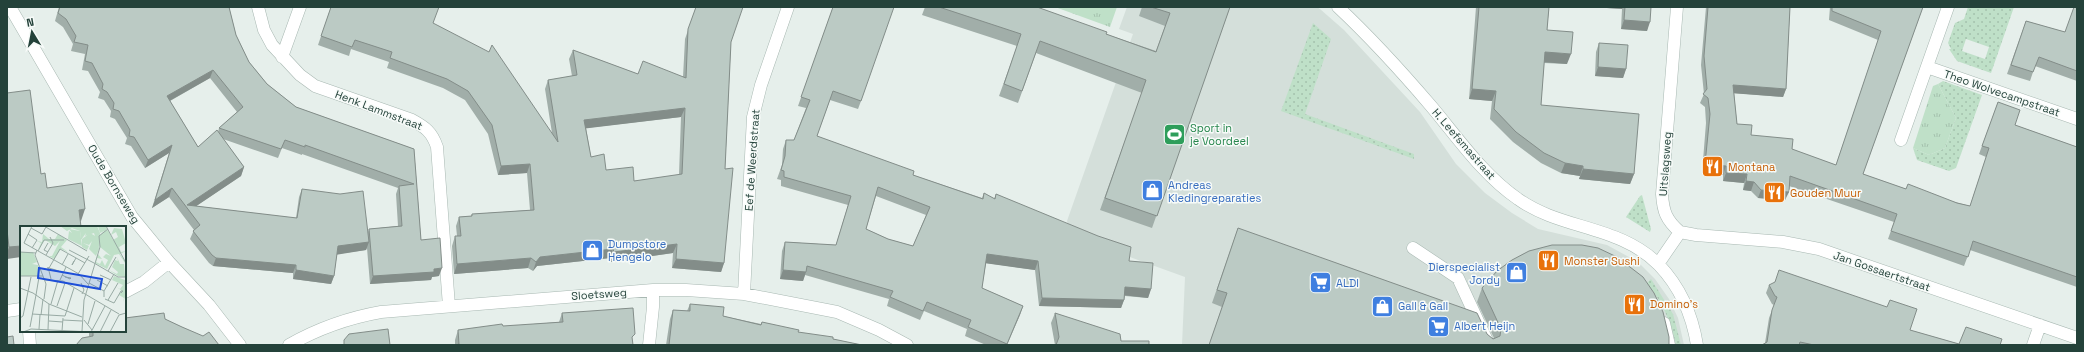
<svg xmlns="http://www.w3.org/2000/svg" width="2084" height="352" font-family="'Space Grotesk',sans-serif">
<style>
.built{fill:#d4dfda}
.grass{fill:url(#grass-dots);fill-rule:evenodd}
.park{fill:url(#park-tufts)}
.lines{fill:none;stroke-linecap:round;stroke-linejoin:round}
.minor-casing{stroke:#a8b8b2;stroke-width:13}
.minor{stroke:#fff;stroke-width:12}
.wall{fill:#a1aea9;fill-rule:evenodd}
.shaded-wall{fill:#838d89}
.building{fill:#bbcac4;stroke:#838d89;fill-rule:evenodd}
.labels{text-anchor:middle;stroke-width:3;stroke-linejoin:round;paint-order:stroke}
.street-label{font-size:11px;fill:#24423a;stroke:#f7fbf9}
.leisure-label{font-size:11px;fill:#27864d;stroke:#f7fbf9;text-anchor:start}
.food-label{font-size:11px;fill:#c56008;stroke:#f7fbf9;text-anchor:start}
.shop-label{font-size:11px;fill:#366cbe;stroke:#f7fbf9;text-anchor:start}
.inset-road{fill:none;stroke:#98aaa4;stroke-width:1}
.view{fill:#1d4ed8;fill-opacity:0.15;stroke:#1d4ed8;stroke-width:2}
.inset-edge{fill:none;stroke:#24423a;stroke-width:2}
</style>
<defs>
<pattern id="grass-dots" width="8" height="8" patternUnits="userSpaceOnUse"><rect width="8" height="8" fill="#bfe0c8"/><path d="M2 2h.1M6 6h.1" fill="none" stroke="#a4c1ad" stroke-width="1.8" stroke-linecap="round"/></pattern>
<pattern id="park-tufts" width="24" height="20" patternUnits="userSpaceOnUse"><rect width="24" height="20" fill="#bfe0c8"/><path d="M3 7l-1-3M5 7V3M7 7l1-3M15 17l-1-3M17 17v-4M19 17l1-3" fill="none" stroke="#a4c1ad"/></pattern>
</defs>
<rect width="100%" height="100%" fill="#e6efeb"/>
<path class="built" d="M1127 7H1317L1320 9 1344 30 1420 112 1456 164 1485 193 1512 213 1538 229 1607 245 1638 262 1655 279 1669 299 1678 318 1684 345H1182L1185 277 1069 235 1067 221 1133 34 1119 29Z"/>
<path class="grass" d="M1968 7H2014L1991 73 1957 61 1949 49H1951L1948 43 1955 23 1964 19ZM1966 39 1989 47 1985 59 1962 51Z
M1313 23 1331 39 1305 114 1414 154V159L1281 111Z
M1943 81 1982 95 1956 168 1949 171 1917 160 1913 148 1929 155 1945 148 1956 118 1938 84Z
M1642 195 1651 229 1650 232 1626 217 1640 196Z
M1651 279 1673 314 1681 345H1676C1671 321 1662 302 1647 283Z"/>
<path class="park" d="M1055 7H1117L1110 27Z
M1938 84 1956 118 1945 148 1929 155 1913 148 1933 86Z"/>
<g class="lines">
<defs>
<path id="minor" d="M10 7 132 217 169 262 209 305 240 345
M258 7 264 30 272 45 300 75 315 86 412 120C425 127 432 132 437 147L449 306
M1338 7C1371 38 1402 72 1431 106 1458 138 1483 175 1518 199 1561 230 1620 225 1659 265 1681 288 1692 314 1697 345
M282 57 300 7
M1927 67 2077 119
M1901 140 1948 7
M1680 232 1696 235 1783 242 1819 249 2077 338
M1413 248 1458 278 1489 345
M1658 264 1680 232C1666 220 1663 211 1662 194L1677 7
M125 292 144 282 169 262
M744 294 753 117 761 85 788 7
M7 311 21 309
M1664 323 1669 345
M29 331 30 345
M289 345C319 328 347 318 381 312L653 290H686L744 294 837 312 879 330 907 345
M649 345 653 307V290
M2033 345 2040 325"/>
</defs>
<use href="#minor" class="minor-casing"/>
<use href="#minor" class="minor"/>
</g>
<path class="wall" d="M59 7H229L236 35 249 62 267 84 296 107 414 149 421 240 439 276 432 277 431 280 370 284 367 248 366 250 337 254 334 276 331 284 293 279V273L213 266 209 263 190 239 194 230 169 197 152 208 169 153 145 168 131 146 125 144 127 138 115 119 110 117 111 111 104 100 98 98 100 92 88 71 82 70 85 54 71 51 73 44 63 27 55 21ZM210 78 237 112 219 128 218 132 198 147 170 101ZM223 139 278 158 282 148 302 155V154L398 188 396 194 398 226 369 229 368 232 302 189 299 197 296 218 196 206 241 176 244 167Z
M331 7 433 23 552 133 545 89 548 80 572 76 569 59 573 50 638 74 683 77 685 39 696 7 731 42 725 169 724 263 721 272 672 268 673 253 610 262V258L537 266 533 271 528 268 454 274 452 246 455 236H457L456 226 459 217 471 216 472 214 530 210 527 173 498 175 488 134 465 100 443 88 387 68 389 62 351 49 349 56 318 45ZM681 117 679 175 634 181 606 170 591 157 586 128Z
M833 7 861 101 858 109 830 100 817 136 913 175 982 198 984 193 994 199 996 194 1129 261 1151 289 1148 298 1125 296 1124 300 1121 308 1039 306 1035 270 986 263 982 288 1023 306 1007 345H986L965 336 967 329 924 311 920 320 887 306 889 299 805 275 803 281 780 279 782 251 785 242 836 245 848 205 781 186V180L777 179 782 165 783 149 786 140H794L806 108 798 106ZM876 196 926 215 913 246 888 239 866 229Z
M925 7H1037L1106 34 1156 51 1165 26 1139 16 1142 7H1230L1152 228 1100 210 1142 93 1036 53 1018 103 999 96 1017 46 922 15Z
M1476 7H1549L1547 30 1567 64 1544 63 1541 105 1634 174 1630 184 1579 179 1580 176 1561 173 1541 163 1513 142 1490 119 1492 101 1469 99Z
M1607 7H1651L1647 31 1621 29 1622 9 1607 8Z
M1706 7H1790L1786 89 1783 97 1734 93 1737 124 1751 135 1836 165 1878 40 1829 20 1830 7H1923L1863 174 1906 189 1970 206 1986 157 1979 154 1998 102 2015 125 2077 147V287L1970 250 1964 266 1888 239 1894 222 1789 186 1785 200 1758 198 1751 191 1743 190 1744 183 1723 181V175L1702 173 1706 123 1705 107 1700 103 1704 94 1701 65Z
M2077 7V81L2035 66 2030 81 2007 74 2026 21 2065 32Z
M1599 43 1626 69 1623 78 1595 76 1596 52Z
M7 93 47 188 81 221 7 259Z
M1238 228 1487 334 1493 339 1494 338 1477 302 1482 288 1669 345H1209L1222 307 1212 303Z
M1769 285 1910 330 1959 344 2000 345H1762L1765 343 1769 318 1774 305 1772 304 1766 293Z
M690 304 723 316 761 324 762 322 798 332 862 345H666L670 319 673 310 687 311Z
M562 313 632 341 633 345H455V340L458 330 559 322Z
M1055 313 1121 341 1149 345H1055L1051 323Z
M165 319 219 345 89 336V331H125Z"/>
<path class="shaded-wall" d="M1607 7H1623L1622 9 1607 8Z
M1624 20 1650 22 1647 31 1621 29Z
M1545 52 1571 54 1567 64 1542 62Z
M1598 67 1626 69 1623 78 1595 76Z
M213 70 210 78 164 104 167 96Z
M1733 85 1786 89 1783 97 1730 93Z
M1472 89 1496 91 1492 101 1469 99Z
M685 108 681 117 581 129 584 120Z
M172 145 169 153 145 168 148 160Z
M1565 163 1583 166 1580 176 1561 173Z
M530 164 527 173 498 175 501 166Z
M1705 164 1726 166 1723 175 1702 173Z
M244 167 241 176 189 211 187 205Z
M1583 169 1634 174 1630 184 1579 179Z
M1726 173 1747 174 1744 183 1723 181Z
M1746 181 1754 182 1751 191 1743 190Z
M172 188 169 197 152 208 155 200Z
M1761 190 1789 192 1785 200 1758 198Z
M85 209 81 221 75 222 79 210Z
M369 242 366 250 335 255 338 246Z
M677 244 673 253 610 262 614 252Z
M21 246V257L7 259V253L9 247Z
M613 249 610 258 537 266 533 271 536 262 540 257Z
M987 254 1038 261 1035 270 984 263Z
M216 258 296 265 293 273 213 266Z
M531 258 528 268 454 274 457 264Z
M676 259 724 263 721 272 672 268Z
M442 268 439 276 432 277 431 280 370 284 373 276Z
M296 270 334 276 331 284 293 279Z
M783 270 806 272 803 281 780 279Z
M1125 287 1151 289 1148 298 1122 295Z
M1042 298 1124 300 1121 308 1039 306Z
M1023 306 1020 315 1007 345Z"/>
<path class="building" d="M60 7H229L236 35 249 62 267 84 296 107 414 149 421 240 440 238 442 268 434 269V272L373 276 369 229 402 226 399 186 414 184 305 145V147L285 140 281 149 219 128 243 107 213 70 167 96 198 147 217 130 244 167 187 205 297 218 302 189 340 194 363 191 369 242 338 246 334 276 296 270V265L216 258 212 255 193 231 200 225 172 188 155 200 172 145 148 160 134 137 129 136 130 130 119 111 113 109 114 103 107 92 102 89 103 84 92 63 85 61 88 45 74 42 76 36 66 19 58 13Z
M331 7H439L433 23 489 52 492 45 558 142 548 80 577 75 573 50 638 74 643 61 686 78 688 29 696 7H743L731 42 725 169 733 168 724 263 676 259 677 244 614 252 613 249 540 257 536 262 531 258 457 264 455 236H461L459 217 472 216V214L534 210 530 164 501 166 492 125 468 91 447 79 390 58 392 52 355 40 352 47 321 36ZM685 108 682 174 634 181 633 167 606 170 604 154 591 157 584 120Z
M833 7H894L861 101 833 91 817 136 914 171 913 175 983 199 984 193 995 199 996 194 1098 236 1131 247 1129 261 1153 263 1151 289 1125 287 1124 300 1042 298 1038 261 987 254 982 288 1023 306 1007 344 968 327 971 320 927 302 923 311 890 297 893 291 807 266 806 272 783 270 785 242 836 245 851 196 784 177V171L781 170 785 156 786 140H794L810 100 801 97ZM878 187 930 207 913 246 888 239 866 229Z
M939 7H1037L1107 32 1106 34 1156 52 1170 13 1151 7H1230L1157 216 1105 198 1146 80 1040 41 1022 91 1004 84 1021 34Z
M1479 7H1549L1547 30 1573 32 1571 54 1545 52 1541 105 1639 114 1634 174 1583 169V166L1565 163 1544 153 1516 132 1494 109 1496 91 1472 89Z
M1625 7H1651L1650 22 1624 20Z
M1708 7H1790L1786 89 1733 85 1737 124 1752 125 1751 135 1793 139 1792 149 1836 165 1881 31 1832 11V7H1923L1863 174 1906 189 1908 184 1957 203 1970 206 1989 148 1982 146 1998 102 2020 110 2015 125 2077 147V277L1973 241 1968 257 1891 231 1897 214 1790 176 1789 192 1761 190 1754 182 1746 181 1747 174 1726 173V166L1705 164 1710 114 1708 98 1703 94 1707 89 1704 56Z
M2074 7H2077V71L2039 57 2033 72 2011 65 2026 21 2065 32Z
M1599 43 1628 45 1626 69 1598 67Z
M30 90 41 174 45 173 47 188 82 183 85 209 79 210 81 227H21V246L9 247 7 230V93Z
M1238 228 1477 313 1487 334 1493 339 1500 336 1501 329 1482 288 1497 271 1512 260 1529 251 1552 245H1582L1598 248 1617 257 1643 277 1654 293 1663 312 1669 337V345H1209L1227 293 1217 290Z
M1779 270 1887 307 1890 300 1917 309 1910 330 1959 344 1966 327 2002 339 2000 345H1814L1800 342 1799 345H1762L1767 342 1772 310 1777 297 1775 296 1769 285 1775 282Z
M690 304 724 307 723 316 761 325 762 322 799 330 798 332 833 337V339L862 345H669L673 310 690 311Z
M633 308 635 334 632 337 633 345H456L459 344 458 330 502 324 503 326 563 322 562 313Z
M164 313 165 319 182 327 203 336 209 332 219 345H76L82 338 93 336V331H125V318Z
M1055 313 1120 334 1121 341H1149V345H1056L1059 337Z
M388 329 390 345H344V340L349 334Z
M13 336 14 345H7V337Z"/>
<defs>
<symbol id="stadium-square" viewBox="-11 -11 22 22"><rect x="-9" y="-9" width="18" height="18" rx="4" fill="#2e9e5b" stroke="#f7fbf9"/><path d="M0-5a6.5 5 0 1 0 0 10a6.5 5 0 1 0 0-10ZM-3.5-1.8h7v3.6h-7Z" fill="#fff"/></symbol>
<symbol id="restaurant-square" viewBox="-11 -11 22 22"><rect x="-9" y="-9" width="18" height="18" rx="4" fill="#e8710a" stroke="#f7fbf9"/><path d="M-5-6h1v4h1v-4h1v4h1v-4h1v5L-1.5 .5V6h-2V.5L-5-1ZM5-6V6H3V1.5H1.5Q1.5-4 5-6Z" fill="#fff"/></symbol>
<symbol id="shop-square" viewBox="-11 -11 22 22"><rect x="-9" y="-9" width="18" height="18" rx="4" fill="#3f7fe0" stroke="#f7fbf9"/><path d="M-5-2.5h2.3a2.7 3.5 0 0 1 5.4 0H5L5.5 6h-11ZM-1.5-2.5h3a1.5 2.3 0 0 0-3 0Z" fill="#fff"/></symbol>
<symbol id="supermarket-square" viewBox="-11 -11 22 22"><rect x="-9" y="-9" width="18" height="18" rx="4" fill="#3f7fe0" stroke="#f7fbf9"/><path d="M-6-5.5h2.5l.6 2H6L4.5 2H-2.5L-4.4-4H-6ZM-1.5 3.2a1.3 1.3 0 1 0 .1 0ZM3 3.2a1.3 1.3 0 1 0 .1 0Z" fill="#fff"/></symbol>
</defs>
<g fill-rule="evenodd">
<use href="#stadium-square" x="1162" y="122" width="25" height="25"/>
<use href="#restaurant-square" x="1700" y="154" width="25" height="25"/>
<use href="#shop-square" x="1140" y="178" width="25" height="25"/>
<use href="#restaurant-square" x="1762" y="180" width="25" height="25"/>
<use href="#shop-square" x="580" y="238" width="25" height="25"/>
<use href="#restaurant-square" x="1536" y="248" width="25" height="25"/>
<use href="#shop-square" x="1504" y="260" width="25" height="25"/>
<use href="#supermarket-square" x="1308" y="270" width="25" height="25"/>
<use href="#restaurant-square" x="1622" y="292" width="25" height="25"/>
<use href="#shop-square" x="1370" y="294" width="25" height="25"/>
<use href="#supermarket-square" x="1426" y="314" width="25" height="25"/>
</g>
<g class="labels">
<g class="street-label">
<text transform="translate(2002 93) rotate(19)" y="4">Theo Wolvecampstraat</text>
<text transform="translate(379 110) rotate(21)" y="4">Henk Lammstraat</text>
<text transform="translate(1464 144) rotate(49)" y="4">H. Leefsmastraat</text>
<text transform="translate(752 160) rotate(-86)" y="4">Eef de Weerdstraat</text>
<text transform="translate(1665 164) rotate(-86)" y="4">Uitslagsweg</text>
<text transform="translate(114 184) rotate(59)" y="4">Oude Bornseweg</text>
<text transform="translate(1882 271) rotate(19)" y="4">Jan Gossaertstraat</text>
<text transform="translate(599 294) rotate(-4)" y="4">Sloetsweg</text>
</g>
<g class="leisure-label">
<text x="1190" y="132">Sport in<tspan x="1190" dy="13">je Voordeel</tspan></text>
</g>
<g class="food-label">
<text x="1728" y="171">Montana</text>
<text x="1790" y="197">Gouden Muur</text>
<text x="1564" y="265">Monster Sushi</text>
<text x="1650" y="308">Domino's</text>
</g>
<g class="shop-label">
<text x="1168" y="189">Andreas<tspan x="1168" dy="13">Kledingreparaties</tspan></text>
<text x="608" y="248">Dumpstore<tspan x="608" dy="13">Hengelo</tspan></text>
<text x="1500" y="271" text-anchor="end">Dierspecialist<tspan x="1500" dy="13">Jordy</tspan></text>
<text x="1336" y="287">ALDI</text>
<text x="1398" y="310">Gall &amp; Gall</text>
<text x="1454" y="330">Albert Heijn</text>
</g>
</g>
<g transform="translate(20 226)">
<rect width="106" height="106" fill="#e6efeb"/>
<path d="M78 0H86L87 3 85 5 88 4 93 14 98 11 96 6 91 9 94 2 102 3 106 17 99 21 101 26 106 25 100 28 106 37V51L105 37 99 28 94 29 87 43 75 37V36L78 28 82 33 77 32 76 36 80 38 82 34 85 40 88 34 83 31 86 28 91 30 80 21 79 10 84 5 80 7ZM70 7 77 11 79 23 76 30 69 23 72 15 69 19 63 17 69 20 67 24 62 21V13ZM23 8 29 13H35L38 8 47 14 41 21 48 26 41 23 34 33 29 30H32L40 15 35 20 25 14 18 24 21 17 17 15 22 16ZM97 31 100 38H104L105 51 98 50 89 44 97 48 98 46 92 41 95 34 98 35ZM94 50 105 54 106 52 105 71 103 76 104 72 99 69 101 64 96 61 100 63 103 59 92 54Z" fill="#bfe0c8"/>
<path d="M40 0H77L80 7 79 23 74 7 65 10 66 7 61 14 60 5 52 2 47 5Z" fill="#bfe0c8"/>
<path d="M49 3 60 5 62 20 48 13 49 5 52 7Z" fill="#bfe0c8"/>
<path d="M0 26H13L17 36 12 38 18 39V50H0Z" fill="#bfe0c8"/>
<path class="inset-road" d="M12 0 4 17 59 48 68 58M24 0 67 25M86 0 106 37M11 2 22 8 26 1M8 8 17 14 12 22M17 24 15 29 26 58 24 73M49 24 74 37M18 25 24 14H44M0 26 16 27M28 26 24 24 28 17M26 29 33 17 30 11M54 35 52 39 56 32M74 37 98 51H106M42 39 48 28M28 45V41L31 53M39 45 29 42 40 23 65 37M88 45 96 31M58 48 69 30M42 49 50 53 51 52 45 51M80 49 91 54M0 50H23M25 54 43 55 99 88M40 54 46 41M77 54 88 60M61 57 64 64 62 68M69 57 84 65M0 62 13 67 29 78 62 91M16 69 19 51M84 71V65L94 48M85 73 94 77 101 65H103L101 67M88 74 98 57M31 78 38 54M37 80 45 57M12 88 45 90 54 62M21 89 23 73M0 92 3 90 11 51M43 94 62 95M64 94 72 104M29 95 43 96M68 98 75 75M10 101 16 69M19 103 20 89M28 104 29 78M42 105 43 92M62 105 64 74 80 21 79 10 88 3M3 106 11 103 72 106M71 106 85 80M80 106 91 84M90 106 99 89 106 87"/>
<path class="view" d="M19 42 82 53 80 63 18 52Z"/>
<rect width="106" height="106" class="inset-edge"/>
</g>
<rect width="2084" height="352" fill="none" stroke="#24423a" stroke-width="16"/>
<g transform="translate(32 32) rotate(350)" stroke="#f7fbf9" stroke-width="3" paint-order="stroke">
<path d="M0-3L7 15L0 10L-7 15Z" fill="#24423a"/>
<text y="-6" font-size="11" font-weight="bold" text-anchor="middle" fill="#24423a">N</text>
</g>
</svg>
